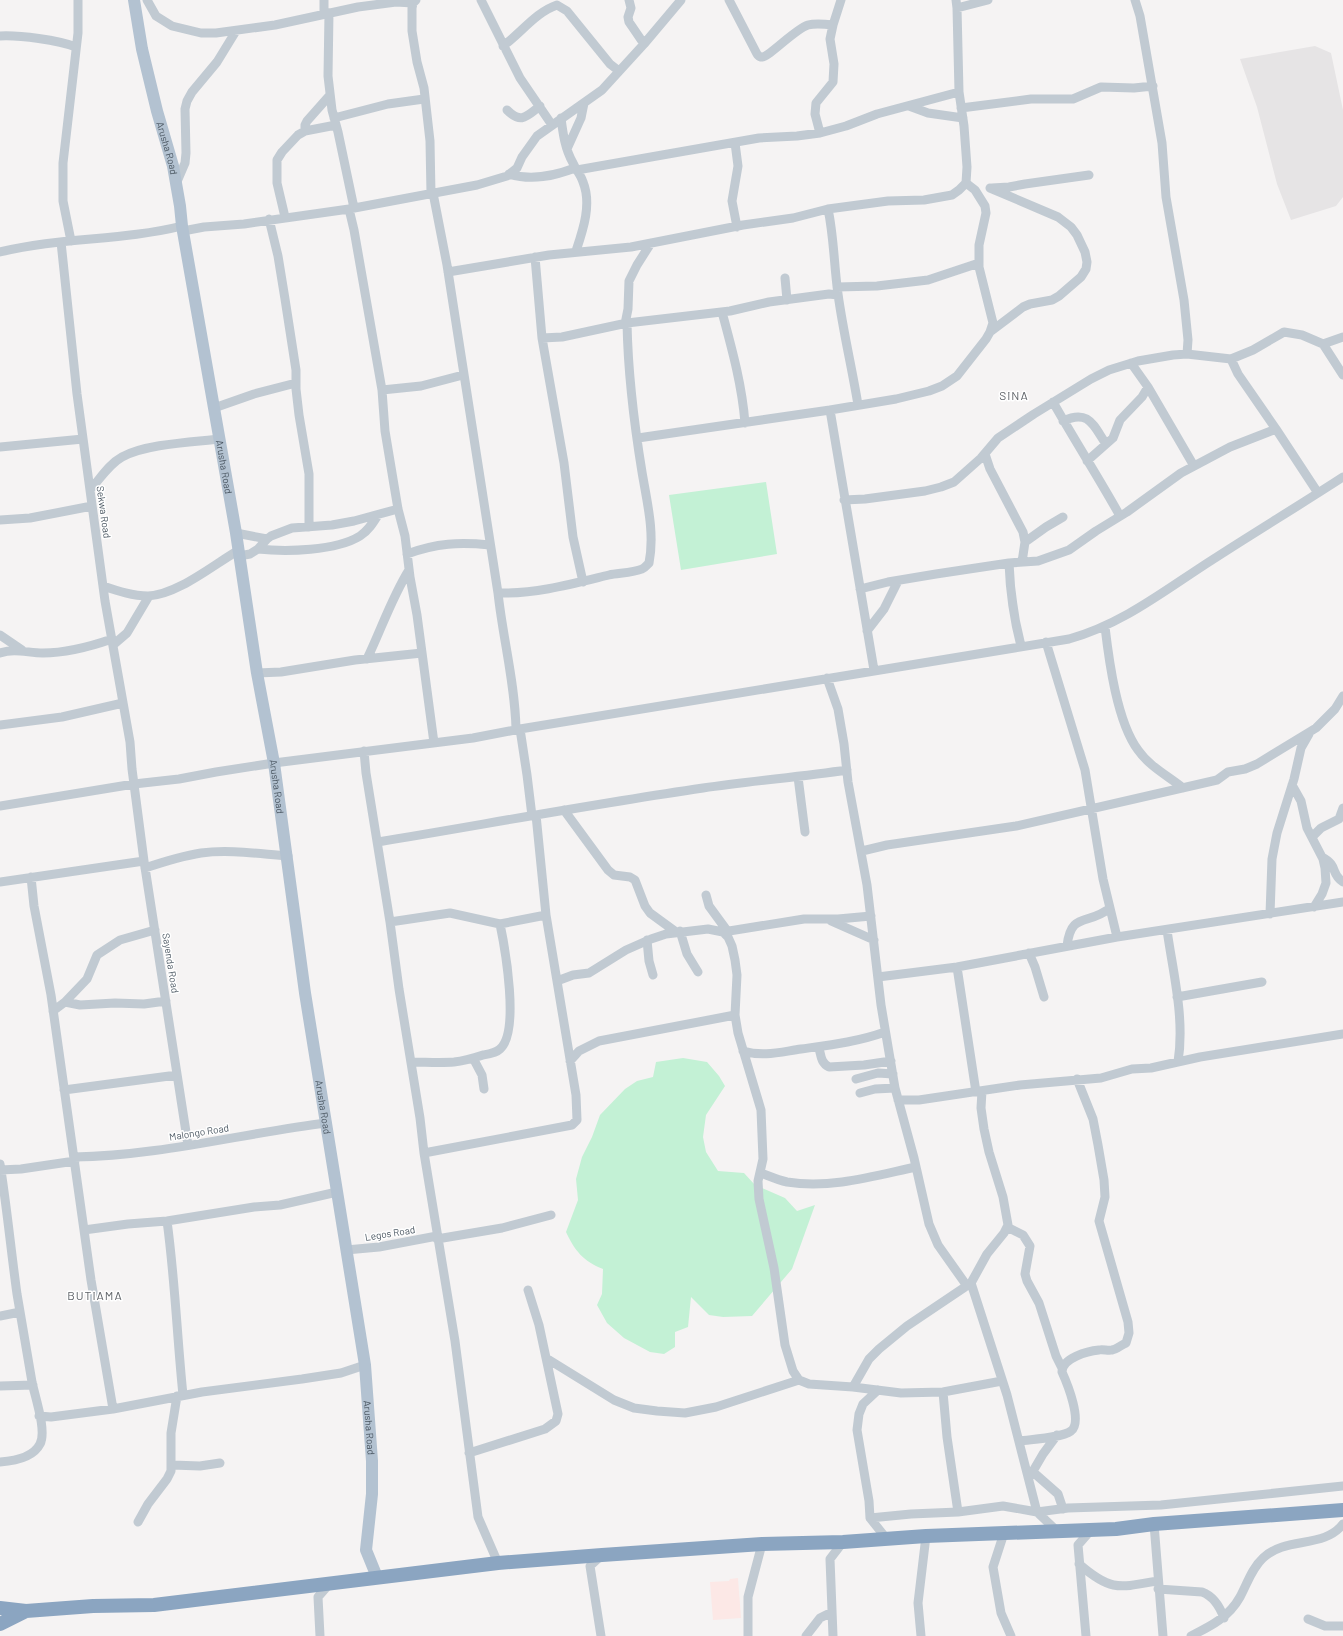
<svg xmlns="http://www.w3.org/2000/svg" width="1343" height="1636" font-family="Barlow,sans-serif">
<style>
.education{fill:#e6e4e5}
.medical{fill:#fce8e6}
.green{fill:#c3f1d5}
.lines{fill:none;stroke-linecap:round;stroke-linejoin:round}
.minor{stroke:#c1cad2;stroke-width:9}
.major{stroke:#b3c2d1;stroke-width:12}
.highway{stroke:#8ba5c1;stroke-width:14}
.labels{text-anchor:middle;stroke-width:3;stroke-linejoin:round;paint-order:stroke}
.street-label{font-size:10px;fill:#4a5661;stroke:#fff}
.quarter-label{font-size:12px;letter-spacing:1px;fill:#5f6368;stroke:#fff}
</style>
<rect width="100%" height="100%" fill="#f5f3f3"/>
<path class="education" d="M1315 46 1331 53 1343 110V197L1336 206 1291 220 1277 184 1257 107 1240 59Z"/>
<path class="medical" d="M738 1578 741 1618 713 1620 710 1582 729 1581 730 1579Z"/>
<path class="green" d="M766 482 777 554 681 570 669 495Z
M683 1058 707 1062 719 1076 725 1086 706 1115 703 1137 706 1152 718 1171 744 1173 755 1185 785 1198 797 1211 815 1205 792 1269 752 1316 723 1317 709 1315 691 1297 688 1327 675 1332V1347L664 1354 650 1352 624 1338 607 1323 597 1305 602 1294 603 1269C583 1261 575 1251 566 1232L578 1200 576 1179 582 1157 592 1137 600 1115 625 1089 637 1081 653 1077 656 1062Z"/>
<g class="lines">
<path class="minor" d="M147 0 156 16 172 26 201 33H216L275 25 358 7 396 2 413 3
M416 0 413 3 412 8V31L417 62 424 88 430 141 431 194
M481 0 520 78 552 125
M629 0 631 8 628 17 629 22 644 44
M729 0 757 54C759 56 759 57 762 57 769 57 795 29 808 25 815 23 825 24 833 25
M1135 0 1140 16 1162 143 1166 197 1184 300 1188 340 1187 354
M957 8 988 0
M329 13 328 76 332 110 338 132 354 208
M324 14V0
M0 36C20 35 58 40 76 47
M503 46C521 33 536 12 557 5L567 11 610 64 619 71
M909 106 928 113 963 118
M961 108 1031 99H1073L1101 87 1134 88 1153 86
M507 110C521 124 526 117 540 106
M334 118 388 104 424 99
M561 118C563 134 565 149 573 163 576 170 581 175 583 182 592 204 583 230 576 251
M305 131V125L307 121 330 95
M820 133 815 114 816 103 833 82 834 64 830 39 833 25 841 0
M735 143 738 166 732 201 737 227
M567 149 581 118 584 103
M577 170 759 138 797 136 820 133 846 126 877 114 959 92
M509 174C532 181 554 176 575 168
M176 184 185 163 186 153 185 109 187 101 192 92 217 62 236 31
M992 188 1009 187 1025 184 1089 175
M433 193 447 265 498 593C503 639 515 683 516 729
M349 209 354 230 382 390 385 431 398 509 405 536 410 577 417 615 434 743
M828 209C834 237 834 266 838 294 843 331 852 368 858 405
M285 217 277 183V160L282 152 298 135 305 131 336 125
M269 219 278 256 285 299 296 370V389L299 415 309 474V527
M183 231 204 227 244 224 349 209 477 185 507 176 517 168 522 157 537 136 602 90 644 44 681 0
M71 241 63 201V163L78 33V0
M61 242 77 394 105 601 130 742 132 769 144 861 188 1145
M0 252C60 237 122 241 182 226
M535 257 542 338 564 463 573 537 583 582
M448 272 549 255 631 247 743 225 793 218 828 209 888 201 924 200 952 195 959 190 966 183 967 167 964 126 959 92 957 8 956 0
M785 278 787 300
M837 287 877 286 928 280 979 263
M722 312C732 349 742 385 745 423
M625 324 628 309 629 281 637 265 651 243
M990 332 1023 307 1030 304 1052 300 1059 296 1081 277 1086 269 1087 262 1085 252 1077 235 1071 227 1058 217 990 188
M542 338 562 337 627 323 730 311 769 302 829 294 838 295
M1323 344 1343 337
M1231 359 1238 374 1276 429 1318 493
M1131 363 1148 387 1194 466
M382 390 421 386 463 375
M1053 402C1075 441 1099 478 1120 516
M214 408 254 394 296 383
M830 410 874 670
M1063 421C1089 409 1093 425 1106 444
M638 438 830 410 896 399 929 391 942 386 957 376 986 339 990 332 993 323 979 267V245L986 213 985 206 975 190 966 183
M0 447 83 439
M985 454 990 469 1023 532 1025 542 1022 562
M1087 461 1113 438 1120 420 1142 397 1148 387
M90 490C100 479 109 464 122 457 145 444 193 442 219 439
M844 500 865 499 925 491 941 487 954 482 981 458 998 438 1034 414 1091 379 1109 370 1138 361 1173 355 1187 354 1231 359 1253 350 1284 332 1302 335 1323 344 1343 375
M0 520 30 518 92 506
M236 533 267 539
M1025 542 1046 527 1063 517
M258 549C286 552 336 551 360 536 368 531 373 523 378 515
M407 554C437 543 459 542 490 545
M239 556 250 554 258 549 267 539 271 536 292 528 332 525 354 521 398 509
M1009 563C1010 591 1014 619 1021 646
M103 586C118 591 133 596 148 596 177 595 213 565 239 550
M860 589 888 582 936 574 1009 563 1038 561 1069 550 1096 531 1127 512 1181 473 1230 447 1276 429
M498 593C536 594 572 584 609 575 618 573 633 573 642 569 645 568 647 565 649 563 655 533 647 502 642 472 634 423 628 373 627 323
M1105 627C1109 661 1117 722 1138 750 1149 766 1168 776 1183 788
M867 631 884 609 898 581
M0 635 22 650
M1046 642 1085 770 1103 879 1117 937
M113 645 127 633 149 596
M0 653C15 648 28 653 43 653 67 653 89 647 112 639
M367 659C381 630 392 597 409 570
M257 673 281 672 355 660 422 653
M827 678 838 709 844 744 848 782 867 885 881 1005 895 1088 914 1158 929 1224 938 1245 967 1286
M0 725 62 717 123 703
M520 729 527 775 532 816
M364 751 366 773 390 922 399 989 420 1118 424 1153 455 1341 478 1517 498 1563
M798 777 805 832
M1292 785 1301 801 1307 828 1323 859 1325 868 1326 883 1322 894 1314 907
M0 806 134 784 179 779 216 772 274 763 473 738 520 729 1069 639C1123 624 1165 590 1212 560 1255 532 1300 505 1343 477
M564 810 608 870 614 875 630 877 635 880 645 906 650 913 676 932
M1312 837 1321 828 1339 819 1343 808
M378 842C486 824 594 804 703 788 751 781 799 777 847 770
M862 851 887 845 1016 826 1217 780 1228 772 1245 769 1257 764 1316 728 1335 709 1343 696
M1322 857C1339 866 1330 874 1343 882
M145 868C163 862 182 856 201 853 229 849 260 854 288 856
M31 877 34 906 51 995 91 1280 113 1409
M0 882 144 861
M706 895 709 906 728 932
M1270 914 1272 859 1277 833 1294 779 1301 748 1309 734
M831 921 874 940
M390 922 450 913 500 924 546 915
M1167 930C1173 973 1185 1018 1178 1062
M680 931 687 954 698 972
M723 932 804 919H838L871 916
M647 940 649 961 653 975
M1067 946C1071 911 1088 926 1110 908
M1029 953 1035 967 1044 997
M957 967 976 1092
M878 977 957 967 1117 937 1343 902
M557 981 573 975 589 973 626 950 651 939 666 934 708 929 723 932 728 937 732 946 735 960 737 975 735 1015 738 1033 761 1110 763 1159 758 1181 759 1199 774 1268 785 1345 793 1371 799 1380 809 1384 853 1387 901 1393 943 1392 1002 1381
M1177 997 1262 982
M65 1002 80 1005 115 1003 144 1004 166 1001
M53 1011 65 1002 87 979 97 955 120 940 155 930
M819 1048C821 1056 821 1063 829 1067L864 1065 891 1061
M743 1051C763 1057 780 1052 801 1049 830 1045 857 1042 885 1032
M473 1058 482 1075 484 1089
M570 1061 579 1051 599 1041 735 1015
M411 1062C425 1062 440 1063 454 1062 464 1061 474 1058 483 1055 489 1054 496 1053 500 1049 520 1032 505 948 500 924
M856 1079 878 1073 893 1074
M64 1090 177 1075
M860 1093 875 1089 895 1088
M898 1100H919L1020 1085 1101 1078 1132 1069 1151 1068 1200 1057 1343 1034
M424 1153 572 1125 577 1120 576 1095 546 915 536 815
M74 1157C160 1156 243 1133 327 1123
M0 1164C7 1208 11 1251 17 1294 22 1324 27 1352 32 1382 35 1397 47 1431 40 1444 33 1458 14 1461 0 1462
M0 1170 21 1169 75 1161
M761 1173C769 1176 778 1180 787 1182 831 1189 874 1176 916 1167
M167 1221C175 1279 177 1337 183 1395
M1007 1227 1023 1235 1030 1246 1025 1274 1027 1281 1039 1303 1056 1356 1062 1368
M84 1230 128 1224 167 1221 254 1207 280 1205 337 1192
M437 1239 502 1228 551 1215
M346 1250 379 1247 437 1236
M971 1283 1007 1395 1037 1512 1057 1531
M0 1316 20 1312
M546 1358 614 1400 634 1408 657 1411 685 1413 716 1407 799 1380
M0 1386 33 1385
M853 1387 869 1359 879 1349 907 1326 971 1283 987 1254 1004 1233 1008 1225 1003 1197 989 1152 984 1129 981 1108 982 1091
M878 1390 863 1404 859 1414 857 1430 869 1501 870 1518 886 1538
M943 1392 947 1437 958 1512
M39 1416 51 1417 113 1409 202 1392 302 1379 341 1373 365 1365
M1019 1441C1033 1439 1061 1438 1071 1431 1083 1422 1067 1383 1062 1372 1062 1358 1088 1351 1099 1350 1103 1349 1108 1351 1112 1350 1117 1349 1121 1345 1126 1343L1129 1333 1128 1322 1099 1221 1105 1197 1104 1180 1098 1145 1093 1119 1077 1079
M469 1453 545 1429 556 1421 558 1414 539 1325 528 1290
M172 1465 200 1466 220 1463
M1033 1472 1058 1494 1063 1509
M1029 1478 1043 1454 1057 1435
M870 1518 911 1514 958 1512 1003 1506 1037 1512 1068 1508 1161 1505 1343 1486
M138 1522 148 1504 167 1479 171 1471V1433L177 1396
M1154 1524 1163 1636
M1004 1533 993 1567 1001 1613 1011 1636
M1079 1564C1110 1591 1118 1588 1157 1581
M1158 1589 1202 1592C1213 1596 1220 1607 1224 1618
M1308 1619 1325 1626H1343
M320 1636 318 1597 331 1582
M601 1636 590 1566 602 1555
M748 1636V1597L762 1544
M806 1636 820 1618 832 1612
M833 1636 830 1559 843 1542
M921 1636 918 1603 926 1536
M1086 1636 1078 1545 1091 1530
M1191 1636C1211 1626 1229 1617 1240 1597 1247 1584 1252 1568 1263 1558 1286 1536 1324 1549 1343 1524"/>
<path class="major" id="s1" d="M134 0 142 49 157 111 173 166 180 206 182 226 236 533 257 673 274 763 305 993 365 1365 372 1461V1494L366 1550 377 1577"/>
<path class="highway" d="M0 1608 26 1611 93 1606 154 1605 498 1563 602 1555 762 1544 843 1542 926 1536 1116 1529 1154 1524 1343 1510
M0 1624 26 1611"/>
</g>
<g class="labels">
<g class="street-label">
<text dy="4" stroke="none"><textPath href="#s1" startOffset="152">Arusha Road</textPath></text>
<text dy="4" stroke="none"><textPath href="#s1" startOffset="476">Arusha Road</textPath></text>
<text transform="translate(104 512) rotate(82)" y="4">Sekwa Road</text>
<text dy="4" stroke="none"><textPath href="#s1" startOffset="800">Arusha Road</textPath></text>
<text transform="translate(171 963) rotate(81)" y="4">Sayenda Road</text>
<text dy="4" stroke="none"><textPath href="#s1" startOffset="1124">Arusha Road</textPath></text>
<text transform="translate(199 1132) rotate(-9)" y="4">Malongo Road</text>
<text transform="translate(390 1233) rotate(-9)" y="4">Legos Road</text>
<text dy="4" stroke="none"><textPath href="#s1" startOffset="1448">Arusha Road</textPath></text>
</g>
<g class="quarter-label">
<text x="1014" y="400">SINA</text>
<text x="95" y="1300">BUTIAMA</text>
</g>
</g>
</svg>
